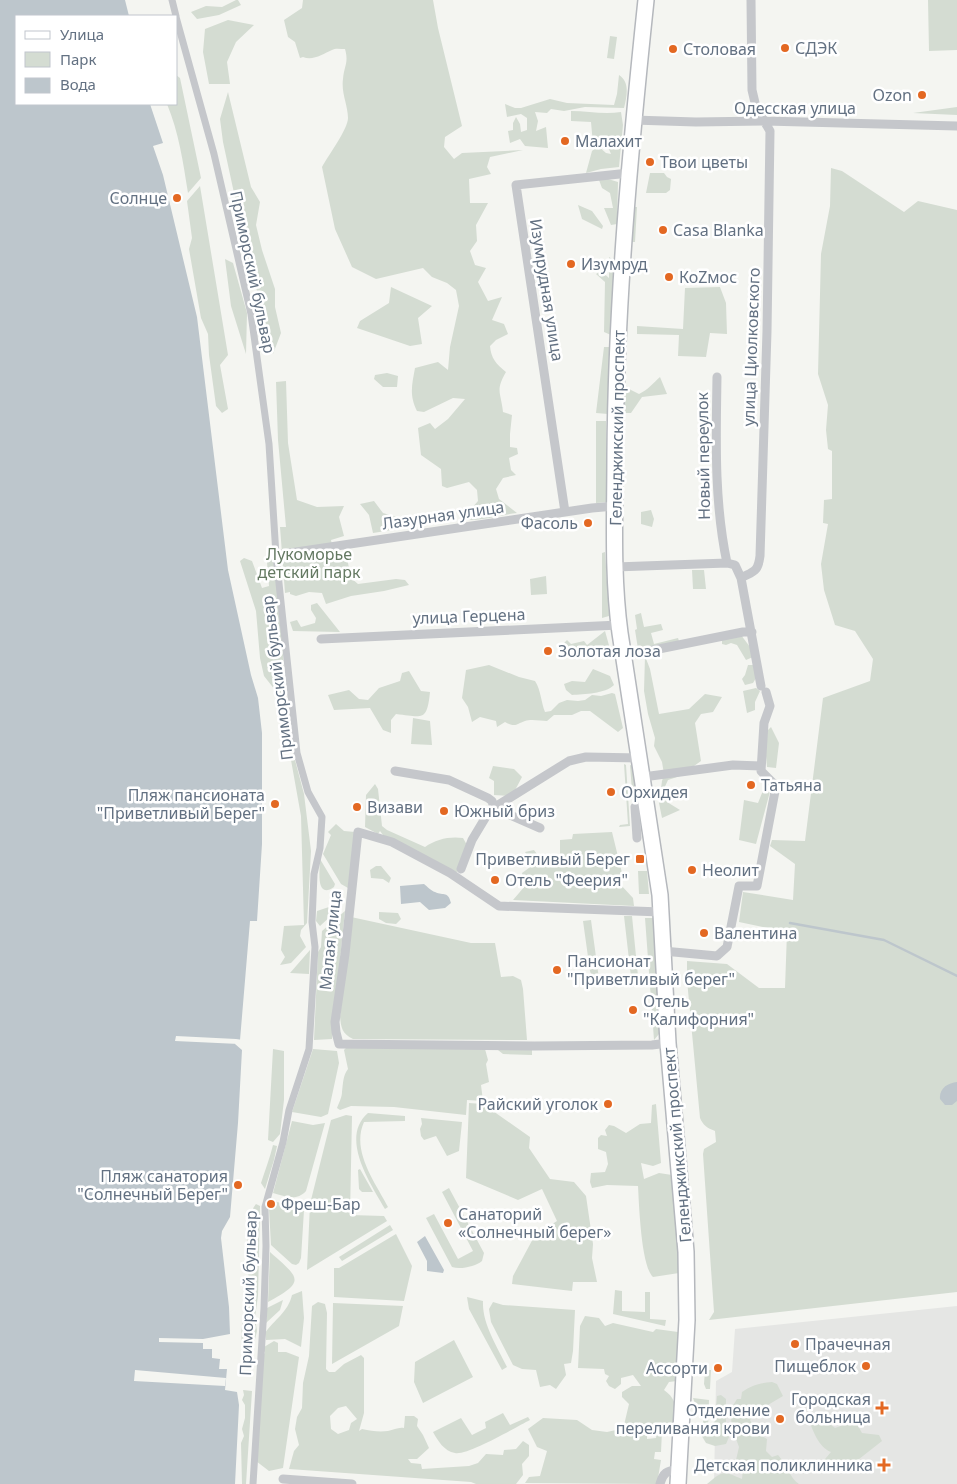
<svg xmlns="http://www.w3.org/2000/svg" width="957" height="1484" font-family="'Noto Sans',sans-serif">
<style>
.built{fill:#e5e6e4}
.green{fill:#d4dcd2;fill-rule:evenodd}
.water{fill:#bdc6cc}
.pier{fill:#f4f5f1}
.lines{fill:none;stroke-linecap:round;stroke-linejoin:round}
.stream{stroke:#bdc6cc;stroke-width:2.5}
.primary-casing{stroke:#b5b8bd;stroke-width:18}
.pedestrian{stroke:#c5c7cb;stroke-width:7}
.minor{stroke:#c5c7cb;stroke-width:9}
.primary{stroke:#fff;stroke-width:15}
.poi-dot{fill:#e36822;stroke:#fff;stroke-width:2}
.labels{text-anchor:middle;stroke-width:5;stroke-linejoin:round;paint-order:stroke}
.poi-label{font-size:16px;fill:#637182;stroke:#fff;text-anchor:start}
.street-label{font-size:16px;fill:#637182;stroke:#fff}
.park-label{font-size:16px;fill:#647962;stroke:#fff}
</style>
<rect width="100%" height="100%" fill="#f4f5f1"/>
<path class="built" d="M957 1306V1484H714L716 1381 732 1372 735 1329Z"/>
<path class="green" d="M236 0H238L241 5 219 15 197 19 191 12 206 6 222 7Z
M303 0H433L438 28 462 126 445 137 444 147 454 159 462 153 523 150 490 157 487 167 491 174 469 179 470 203H488L476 225 477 241 470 251 475 265 486 268 478 282 488 301 502 297 492 320 504 324 508 334 496 340 490 346C491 358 496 364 506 372 495 391 501 392 503 412L512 415 510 434V447L517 448 518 454 509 458 511 470 516 475 503 478 496 489 499 499 517 513C500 515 482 521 464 520L470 510 478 501 477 490 469 482 447 488 442 486 441 469 421 455 418 428 430 423 435 429 448 419 465 399 453 398 424 412 417 411C409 395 412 385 415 368L438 362 448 370 450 347 459 306 456 290 447 283 432 277 423 268 376 279 352 267 335 229 322 167C328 156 348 129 348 118 348 105 341 93 343 79 344 66 349 63 345 49 340 49 335 48 332 50 323 54 313 61 303 57L300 58 295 42 288 37 284 20 302 8Z
M928 0H957V50L929 51Z
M228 20 254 25 236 42 227 62 230 84H209L203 52 205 29Z
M610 36 617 37 614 59 607 58Z
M176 75 180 78 201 178 188 193C183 162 179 133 167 104H176Z
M619 75C630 82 627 96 624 108L585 107 564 111 551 109 547 113 535 112 538 121 536 131 546 127 548 148 525 146 520 139 510 143 508 131 513 130V123L516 117 520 124 521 132 527 130V118L521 114 507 117 505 104 515 108H521L550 99 567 103 614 105 617 94Z
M228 92 251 187 260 202 256 225 262 250 275 289V307L281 333 273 354 245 244 223 142 220 119Z
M957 107V115L913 113Z
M571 111C588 111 604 115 621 112L623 125 619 167 601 169 586 173 592 151 598 146 606 153 611 154 608 147 593 144 591 122 571 121Z
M831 168 842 171 904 212 918 201 957 210V1292L709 1320 714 1312 703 1154 704 1149 716 1142 715 1131C707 1128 703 1125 700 1118L687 980V961L727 964 759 988H785L787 932 739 922 743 892 793 900 795 864 770 846 772 840 805 841 823 698 870 681 873 659 855 631 835 625 824 590 821 564 828 524 823 523 824 500 832 499V451L828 449 826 430 828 405 818 374 821 254 830 206Z
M650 173H664L667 177 671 179 670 190 666 193H646Z
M608 179 618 182 617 224 611 225 604 208H613L610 193 602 188 599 180Z
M200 186 228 355 220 365 228 409 222 413 216 406 209 355 208 334 201 318 189 249 192 238 187 201Z
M578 205 592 211 603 226 602 229 582 219Z
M634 207H637L635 242H632Z
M609 257 615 261 611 335 604 332 605 282 596 274 601 271 609 278Z
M225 259 233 263 247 313 246 354 231 306Z
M391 287 432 306 418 318 422 344 410 346 357 328 360 321 389 303Z
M720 287 726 303 727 334 710 333 706 357 678 356 679 335 637 334V326L683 329 685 288Z
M604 347H609L608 414 596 413Z
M387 373 398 376 397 387H383L374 379 375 375Z
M660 377 667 394 642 397 631 413H624L622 381 631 390 639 394C648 390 653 383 660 377Z
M286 381 288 443 297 500 317 507 344 506 339 517 344 536 331 540 334 555 346 553 351 578 358 584 396 579 405 580 409 585 384 591 351 596 326 604 322 593 309 592 296 596 290 594V592L285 593 280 527H286L278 440 276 382Z
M596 421H606L607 502 596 503Z
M374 501 383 513 414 522 411 527 373 533 369 515 360 504Z
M651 510 654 519 652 527 641 524V512Z
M270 548H276L284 670 279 685 285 682 288 724 292 749 283 750 280 738 279 695 264 676 260 658 256 611 240 561 244 558 252 561 262 588 269 586 267 562Z
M605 552 609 613V616L602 618V553Z
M692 570H704L706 589H693Z
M546 576 547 594 531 595 530 579Z
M317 603 340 632 293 631 290 622 297 620 301 627 315 623 316 618 311 610V605Z
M641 613 644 627 661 624 663 630 651 633 654 644 678 638 679 641 638 649 635 630 637 629 635 615Z
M605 631 610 649 603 652 598 648 581 650 567 648 564 643 567 640 571 644 584 641 587 645Z
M741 635 753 651V657L746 660 737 645 731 643 726 645 722 644V640Z
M645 656 650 669 659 714 689 709 705 694 722 697 713 712 701 714 695 723 701 761 680 776 668 780 662 793 667 802 680 810 662 818 659 803 662 781 664 774 662 762 654 746 655 738 648 714 644 691Z
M489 665 519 677 535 681C541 690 541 702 545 712L551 711 559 703 567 700 578 701 585 700 592 695 601 696 612 693 615 694 623 728 618 732 590 711H581L572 715H554L547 721C541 721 531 719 525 721 516 724 516 728 505 722L497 727 496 721 480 717 472 722 468 707 462 698 466 670Z
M748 665H753L756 678 753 683 745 685 742 679 745 675Z
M593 669 610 676 614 685C605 694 584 694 572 695L566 690 564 684 572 681 585 682Z
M409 671 421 691 430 692C427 722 423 717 396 714L391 720V733L383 730 370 708 334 710 328 695 349 690 359 699 368 700 379 688 400 681 402 673Z
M756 688 760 691 755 702V710L747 713 743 691Z
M413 718 430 721 432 745 411 744Z
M771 727 779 743 776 768 767 767 764 734Z
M291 760H295L304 794 311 851 307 923 301 930 300 936 306 947 291 963 280 965 285 957 281 950 284 926 304 925 301 816Z
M624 764 626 765 630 826 619 827 620 825 628 824Z
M630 765 633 766 640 802 633 804Z
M493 766 514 769 522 777 512 796 494 795V781L489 778Z
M375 784 378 789 382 826 387 830 425 847C436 839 450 836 463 838L467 845 458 871 455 873 434 860 383 835 380 831 378 834 365 827 366 795Z
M768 784H772L756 844 739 840 744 800 758 803 764 788Z
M336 824 344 831 355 832 348 888 341 884 323 854 331 835 328 832Z
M612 832 622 873 620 884 633 898 634 906 513 900 525 886 522 873 533 865 525 852 534 850 539 857H560V840L572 839 573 834Z
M320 859 335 884 334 887C315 900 320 869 320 859Z
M376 866H381L391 878 389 883 383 879 371 878 370 870Z
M638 871H647L649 894H639Z
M329 907 333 909 334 913 320 926 316 921 317 911Z
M345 911 332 1039 314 1040 318 952 321 947 322 931Z
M379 912 398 913 401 919 396 924 386 923 379 919Z
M624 916H632L638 976 631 977Z
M351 917 471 943H495L501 977 513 976 521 980 523 989 527 1040 353 1039C342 1034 341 1027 340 1017Z
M645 918H655L660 1027 659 1034 654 1040Z
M591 920 599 979 593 980 590 971 583 921Z
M310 950 309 974 290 973Z
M348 1046 485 1049 488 1060 486 1064 489 1082 481 1085 483 1101 467 1100 466 1115 394 1107 351 1106 340 1110 337 1108C339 1103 342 1097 342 1092 343 1084 343 1075 348 1069L344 1050Z
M273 1049 284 1051V1100L280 1134 273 1142 268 1140Z
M313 1049 337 1051 339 1063 328 1114 321 1117 292 1112Z
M532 1049V1055L503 1054 498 1050Z
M469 1103 483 1104 530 1137 529 1148 550 1179 574 1182 586 1196 593 1244 592 1258 597 1282H573L572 1291 512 1284 513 1276 535 1235 557 1221 542 1189 518 1200 466 1178Z
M656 1104 661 1163 653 1166 641 1163 644 1179 659 1173 672 1175 679 1241V1273L653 1277C641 1266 639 1203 638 1186L607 1185 592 1188 590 1182 591 1173 605 1172 608 1164 606 1152 598 1149V1138L601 1135 607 1136 605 1130 609 1125 614 1126 626 1133 640 1124 651 1123 652 1105Z
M368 1113 405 1116V1121L364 1122C351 1151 375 1182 388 1207L385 1209C371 1184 339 1138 368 1113Z
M346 1115 352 1116 350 1215 384 1216 387 1221 307 1270 310 1204 331 1120Z
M421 1118 462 1122 459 1151 447 1156 436 1136 424 1140 421 1136 420 1129 422 1124Z
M292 1121 313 1125 325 1123 306 1191C296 1202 285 1196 273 1193Z
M273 1145 277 1146 274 1160 265 1189 261 1183C265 1170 270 1158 273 1145Z
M360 1169 373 1192H362L359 1189 358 1170Z
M449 1188 484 1253 482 1261C476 1266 461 1270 452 1267L426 1218 434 1214 458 1259 473 1251 442 1192Z
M274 1201 304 1210 301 1258 299 1263 296 1265 292 1264 271 1245 269 1209 270 1203Z
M256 1204 260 1206 258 1296 255 1317 257 1331 249 1364 243 1362C242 1349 240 1334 243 1320 244 1311 249 1299 249 1290 249 1271 243 1218 256 1204Z
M390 1225 393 1230 342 1261 339 1257Z
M396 1234 412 1266 404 1301 334 1297V1268H339Z
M270 1252C299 1278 307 1281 268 1302Z
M615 1290 622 1291V1311L645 1312V1292H650V1319L666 1320 665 1326 613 1314Z
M302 1291 304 1318 301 1347 285 1339 266 1340 265 1333C275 1319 288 1312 292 1295Z
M467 1297 483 1301C482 1324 497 1346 507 1367L502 1370 469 1309Z
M283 1300 280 1310 266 1323 267 1308Z
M318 1302 325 1304 327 1313 326 1369 329 1372H335L344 1364 361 1355 364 1358V1413L359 1431 362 1429C371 1431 379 1432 388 1431 394 1430 398 1427 404 1428L405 1416H414L418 1419 417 1426 423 1435 429 1448 417 1459H408L411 1463 421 1464 422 1469 469 1466 478 1463 486 1454 503 1455 504 1450 516 1449 523 1441 529 1445V1456L522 1464 523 1475 516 1484H476L471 1482 289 1469 294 1451 299 1445 295 1429 297 1417 302 1408 303 1383 309 1356 312 1306ZM346 1406 357 1419 351 1423 349 1430 338 1434 331 1429 330 1416 338 1408Z
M493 1302 503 1305 575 1310 573 1351 571 1363 564 1364 566 1375 556 1389 550 1385 540 1387 536 1370 522 1369 513 1365 491 1322 489 1309Z
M333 1303 403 1306 399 1326 332 1364Z
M585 1316 599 1318 605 1326 613 1323 653 1332 656 1329 678 1332 680 1336V1365L676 1368 666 1364 664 1367 669 1373 673 1371 678 1376 677 1381 669 1382 664 1390C680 1401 676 1415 675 1432L670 1434 667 1432V1425H661L647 1431V1439L656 1438 657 1432 662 1431 661 1452H655L654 1459 661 1460 657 1484 525 1483 529 1477 540 1476 547 1451 537 1447 528 1429 543 1418 577 1420 592 1430 607 1432 616 1430 624 1425 629 1404 622 1397V1392L632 1386H641L633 1375 621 1378V1384L615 1389 609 1386 606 1381 609 1376 605 1374 604 1369 578 1368 580 1326Z
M454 1340 473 1377 423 1403 414 1382 415 1362Z
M274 1341 278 1343V1352H286L299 1357 283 1468 269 1471 256 1461 263 1357 265 1352 263 1351 264 1347Z
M705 1370H711L710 1389H706L704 1384Z
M772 1382 777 1384 783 1396 758 1411 750 1420C754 1428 759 1435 767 1439L766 1451 772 1457 778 1455 783 1461 782 1466C791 1471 791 1479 799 1484H707C723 1470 724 1471 742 1479L743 1469 736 1460 739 1447 732 1428 731 1417 732 1407 737 1399H741L742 1392C752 1385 760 1383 772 1382Z
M243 1390 252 1391 246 1484H242L241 1443 244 1436 242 1429 245 1418V1405L242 1400 244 1395Z
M721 1395 726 1399V1430L729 1437 726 1444 715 1446 706 1443 700 1433 705 1414 698 1412 693 1398 709 1400 708 1429 715 1421 717 1396Z
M503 1413 510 1425 528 1417 530 1420C516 1427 467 1456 455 1453 444 1451 438 1441 433 1432L461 1418 472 1435 486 1428 485 1422Z
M814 1415 824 1420 835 1428 846 1424H857L862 1433 879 1435 882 1441 854 1463 847 1459 839 1467 826 1472 820 1465 831 1452C818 1447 813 1430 808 1418Z"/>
<path class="water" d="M0 0H125L129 16H16V104H150L163 143 153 146 163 175 197 317 228 570 251 675 258 698 262 733V844L257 921H250L240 1040H236L235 1044 242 1050 238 1123 230 1217 222 1231 221 1238 229 1307 230 1334 203 1339V1349H212V1358L220 1359 219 1369H227L225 1390 237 1392 239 1405 235 1484H0Z
M424 884C427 886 431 891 435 892 444 896 448 891 451 903L445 908 429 910 420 902 401 904 400 886Z
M957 1082V1101L952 1105H945L940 1099C939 1088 948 1083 957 1082Z
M425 1236 444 1270 443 1273 427 1271V1261L417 1242Z"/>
<path class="pier" d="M176 1036 236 1039 243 1040 241 1042H238L239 1044 175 1041Z
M159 1338 203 1339V1343L159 1342Z
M135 1370 226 1378 225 1386 134 1381Z"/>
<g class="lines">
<path class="stream" d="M790 923 884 940 957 976"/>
<defs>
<path id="primary" d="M646 0C630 152 616 303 615 455 615 515 612 574 620 633L660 895 668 1043 686 1252 687 1320 678 1484"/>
</defs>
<use href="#primary" class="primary-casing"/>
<path class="pedestrian" d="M172 0 176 16
M176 17 214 154 251 314 269 444 276 555 297 753 308 792 322 817 320 848 314 874 312 922 315 947 309 1049 289 1110 283 1142 265 1207 266 1246 264 1308 253 1484"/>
<path class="minor" d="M633 120 696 122 765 121 957 126
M717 377C716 440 714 501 727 563
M565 512 516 185 629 173
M276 555 592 508 615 506
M615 567 727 563 735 565 741 578 761 686
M741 578C754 571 758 572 760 556L767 331 770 131 756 107 752 90 751 0
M321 639 619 625
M624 656 743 632H752
M395 771 449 780 488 798 492 801 494 808 540 828
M643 777 733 765 761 766
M637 838 635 807 647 804
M461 869 472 840 490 810 569 761 586 757 640 758
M661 912 499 906 450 873 392 842 358 832 345 954 335 1022 336 1032 339 1044 534 1046 652 1045 668 1043
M663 951 717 956 727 947 739 886H757L776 786 761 771 764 723 770 706 766 692
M283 1479 352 1484
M660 1484C663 1473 667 1470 678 1470"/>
<use href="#primary" class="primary"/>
</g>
<g class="poi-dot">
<circle cx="785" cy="48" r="5"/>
<circle cx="673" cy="49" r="5"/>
<circle cx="922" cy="95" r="5"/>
<circle cx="565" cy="141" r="5"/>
<circle cx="650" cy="162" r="5"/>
<circle cx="177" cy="198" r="5"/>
<circle cx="663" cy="230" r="5"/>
<circle cx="571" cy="264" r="5"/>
<circle cx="669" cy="277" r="5"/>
<circle cx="588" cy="523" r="5"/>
<circle cx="548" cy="651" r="5"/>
<circle cx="751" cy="785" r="5"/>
<circle cx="611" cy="792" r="5"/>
<circle cx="275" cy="804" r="5"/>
<circle cx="357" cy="807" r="5"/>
<circle cx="444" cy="811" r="5"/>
<rect x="635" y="854" width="10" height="10" rx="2.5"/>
<circle cx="692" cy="870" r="5"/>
<circle cx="495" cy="880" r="5"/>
<circle cx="704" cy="933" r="5"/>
<circle cx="557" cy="970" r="5"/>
<circle cx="633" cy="1010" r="5"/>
<circle cx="608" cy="1104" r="5"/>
<circle cx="238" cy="1185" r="5"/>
<circle cx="271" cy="1204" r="5"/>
<circle cx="448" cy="1223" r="5"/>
<circle cx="795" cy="1344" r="5"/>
<circle cx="866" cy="1366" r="5"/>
<circle cx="718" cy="1368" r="5"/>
<path d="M879.5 1400.5h5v5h5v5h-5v5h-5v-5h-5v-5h5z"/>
<circle cx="780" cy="1419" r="5"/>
<path d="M881.5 1457.5h5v5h5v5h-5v5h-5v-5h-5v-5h5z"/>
</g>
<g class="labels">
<g class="poi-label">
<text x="795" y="54">СДЭК</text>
<text x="683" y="55">Столовая</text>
<text x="912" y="101" text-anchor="end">Ozon</text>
<text x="575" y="147">Малахит</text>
<text x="660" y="168">Твои цветы</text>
<text x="167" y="204" text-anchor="end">Солнце</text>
<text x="673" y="236">Casa Blanka</text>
<text x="581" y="270">Изумруд</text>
<text x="679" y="283">КоZмос</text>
<text x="578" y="529" text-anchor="end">Фасоль</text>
<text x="558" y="657">Золотая лоза</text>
<text x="761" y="791">Татьяна</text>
<text x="621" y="798">Орхидея</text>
<text x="265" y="801" text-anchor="end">Пляж пансионата<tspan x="265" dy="18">"Приветливый Берег"</tspan></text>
<text x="367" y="813">Визави</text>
<text x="454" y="817">Южный бриз</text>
<text x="630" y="865" text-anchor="end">Приветливый Берег</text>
<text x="702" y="876">Неолит</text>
<text x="505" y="886">Отель "Феерия"</text>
<text x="714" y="939">Валентина</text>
<text x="567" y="967">Пансионат<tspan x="567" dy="18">"Приветливый берег"</tspan></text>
<text x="643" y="1007">Отель<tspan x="643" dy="18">"Калифорния"</tspan></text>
<text x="598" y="1110" text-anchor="end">Райский уголок</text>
<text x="228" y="1182" text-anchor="end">Пляж санатория<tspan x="228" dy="18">"Солнечный Берег"</tspan></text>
<text x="281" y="1210">Фреш-Бар</text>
<text x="458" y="1220">Санаторий<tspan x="458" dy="18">«Солнечный берег»</tspan></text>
<text x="805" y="1350">Прачечная</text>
<text x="856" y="1372" text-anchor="end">Пищеблок</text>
<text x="708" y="1374" text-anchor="end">Ассорти</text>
<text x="871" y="1405" text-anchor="end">Городская<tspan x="871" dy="18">больница</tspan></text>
<text x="770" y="1416" text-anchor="end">Отделение<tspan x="770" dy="18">переливания крови</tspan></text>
<text x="873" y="1471" text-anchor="end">Детская поликлинника</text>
</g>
<g class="street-label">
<text x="795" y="114">Одесская улица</text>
<text transform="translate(253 272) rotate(78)" y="6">Приморский бульвар</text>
<text transform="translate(547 290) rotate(81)" y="6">Изумрудная улица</text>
<text transform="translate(751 347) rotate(-88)" y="6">улица Циолковского</text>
<text transform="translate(617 428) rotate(-89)" y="6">Геленджикский проспект</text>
<text transform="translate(703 456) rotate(-91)" y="6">Новый переулок</text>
<text transform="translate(443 515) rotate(-8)" y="6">Лазурная улица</text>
<text transform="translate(469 616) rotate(-2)" y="6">улица Герцена</text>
<text transform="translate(277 678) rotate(-97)" y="6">Приморский бульвар</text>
<text transform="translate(330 940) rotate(-84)" y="6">Малая улица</text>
<text transform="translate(677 1145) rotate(-95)" y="6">Геленджикский проспект</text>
<text transform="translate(248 1293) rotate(-88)" y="6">Приморский бульвар</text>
</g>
<g class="park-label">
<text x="309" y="560">Лукоморье<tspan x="309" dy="18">детский парк</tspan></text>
</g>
</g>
<rect x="15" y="15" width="162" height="90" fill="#ffffff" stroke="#c1c6cd"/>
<rect x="25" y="31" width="25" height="8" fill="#ffffff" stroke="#c1c6cd"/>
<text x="60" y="40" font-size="15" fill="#637182">Улица</text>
<rect x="25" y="52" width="25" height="15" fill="#d4dcd2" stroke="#c1c6cd"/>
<text x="60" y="65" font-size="15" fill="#637182">Парк</text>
<rect x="25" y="78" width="25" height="15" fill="#bdc6cc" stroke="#c1c6cd"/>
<text x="60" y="90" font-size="15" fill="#637182">Вода</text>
</svg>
